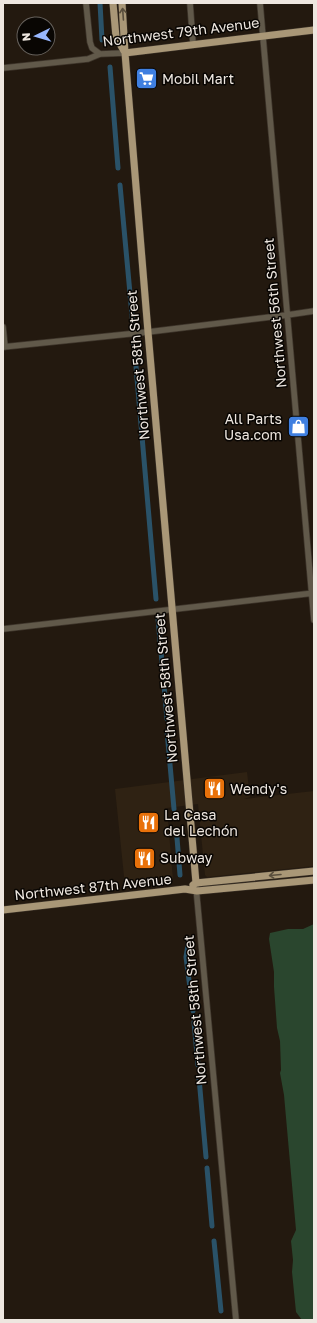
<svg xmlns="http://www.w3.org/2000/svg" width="317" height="1323" font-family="'Golos Text',sans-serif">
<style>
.built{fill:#2f2213}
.green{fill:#2a462e}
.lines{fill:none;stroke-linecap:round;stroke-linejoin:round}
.canal{stroke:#2a5268;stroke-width:5}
.minor-casing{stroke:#3f362c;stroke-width:7}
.major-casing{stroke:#3f362c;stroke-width:8}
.minor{stroke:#61594a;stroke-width:5.5}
.major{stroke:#a99777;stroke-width:7}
.oneway{stroke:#594e3d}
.labels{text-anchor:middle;stroke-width:3;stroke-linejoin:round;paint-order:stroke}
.street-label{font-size:14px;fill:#eee7e0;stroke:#090603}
.poi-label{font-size:14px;fill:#eee7e0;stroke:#090603;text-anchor:start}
</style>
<rect width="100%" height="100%" fill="#23190f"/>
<path class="built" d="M247 772 250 797 244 799 314 791V866L207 877 205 875 198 804 167 808 173 880 125 886 115 789Z"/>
<path class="green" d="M314 924V1320H302L296 1312 292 1272 293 1260 291 1241 296 1230 284 1095 280 1073 281 1070 280 1041 277 1028 274 987V972L269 939 270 933 288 929H303Z"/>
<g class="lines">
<path class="canal" d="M100 3 102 40
M110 67 118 168
M120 185 133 326
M134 343 156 599
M158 618 167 719
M167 731 174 809
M177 838 180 875
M189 939 186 957 193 1011
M194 1022 198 1065
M199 1078 206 1157
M207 1168 212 1226
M214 1241 221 1311"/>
<defs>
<path id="minor" d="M86 3 90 42 92 48 100 54
M190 3 193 44
M260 3 314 620
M3 68 88 59 100 54 125 53
M3 327 5 347
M3 347 148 332 287 315 314 311
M3 629 314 593
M196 887 236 1320"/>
<path id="major" d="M113 3 116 37 124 51
M122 3 125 53 148 332 196 883
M125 53 314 30
M193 885 196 883 314 871
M3 910 185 889 197 891 314 880"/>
</defs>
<use href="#minor" class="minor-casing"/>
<use href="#major" class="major-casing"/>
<use href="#minor" class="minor"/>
<use href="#major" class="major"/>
</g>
<defs><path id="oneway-shaft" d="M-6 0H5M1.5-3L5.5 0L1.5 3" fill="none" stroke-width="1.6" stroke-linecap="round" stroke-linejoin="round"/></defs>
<g class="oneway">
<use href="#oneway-shaft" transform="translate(123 14) rotate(-94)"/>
<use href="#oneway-shaft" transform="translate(275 875) rotate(175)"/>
</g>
<defs>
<symbol id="supermarket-square" viewBox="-11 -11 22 22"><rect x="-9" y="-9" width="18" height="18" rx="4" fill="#3f7fe0" stroke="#090603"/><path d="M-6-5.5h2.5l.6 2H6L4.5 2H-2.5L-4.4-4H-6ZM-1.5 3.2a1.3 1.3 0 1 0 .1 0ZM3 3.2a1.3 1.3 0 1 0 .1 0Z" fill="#fff"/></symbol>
<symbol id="shop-square" viewBox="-11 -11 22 22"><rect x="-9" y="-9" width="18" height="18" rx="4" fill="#3f7fe0" stroke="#090603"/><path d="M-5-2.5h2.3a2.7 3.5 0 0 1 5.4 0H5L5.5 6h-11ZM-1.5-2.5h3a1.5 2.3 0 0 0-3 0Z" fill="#fff"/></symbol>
<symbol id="restaurant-square" viewBox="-11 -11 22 22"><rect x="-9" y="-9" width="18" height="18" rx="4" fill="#e8710a" stroke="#090603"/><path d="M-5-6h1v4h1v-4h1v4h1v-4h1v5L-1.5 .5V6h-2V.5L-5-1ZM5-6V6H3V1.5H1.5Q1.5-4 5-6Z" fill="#fff"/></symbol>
</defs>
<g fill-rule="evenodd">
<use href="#supermarket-square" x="134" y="66" width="25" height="25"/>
<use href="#shop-square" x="286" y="414" width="25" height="25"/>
<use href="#restaurant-square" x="202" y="776" width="25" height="25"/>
<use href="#restaurant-square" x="136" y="810" width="25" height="25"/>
<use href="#restaurant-square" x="132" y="846" width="25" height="25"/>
</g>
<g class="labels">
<g class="street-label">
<text transform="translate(181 32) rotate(-7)" y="5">Northwest 79th Avenue</text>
<text transform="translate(275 313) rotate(-95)" y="5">Northwest 56th Street</text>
<text transform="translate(138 365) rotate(-95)" y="5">Northwest 58th Street</text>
<text transform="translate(166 688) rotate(-95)" y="5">Northwest 58th Street</text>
<text transform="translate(93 887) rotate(-6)" y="5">Northwest 87th Avenue</text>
<text transform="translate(195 1010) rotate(-95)" y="5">Northwest 58th Street</text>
</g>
<g class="poi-label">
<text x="162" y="84">Mobil Mart</text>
<text x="282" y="424" text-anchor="end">All Parts<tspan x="282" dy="16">Usa.com</tspan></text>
<text x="230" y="794">Wendy's</text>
<text x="164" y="820">La Casa<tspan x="164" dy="16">del Lechón</tspan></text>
<text x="160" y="863">Subway</text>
</g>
</g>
<rect width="317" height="1323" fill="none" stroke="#eee7e0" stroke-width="8"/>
<g transform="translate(36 36) rotate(265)"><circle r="19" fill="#090603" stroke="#65605b"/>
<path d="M0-3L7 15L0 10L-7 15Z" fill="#97b6fd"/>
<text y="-6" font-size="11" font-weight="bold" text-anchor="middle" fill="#eee7e0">N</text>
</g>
</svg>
